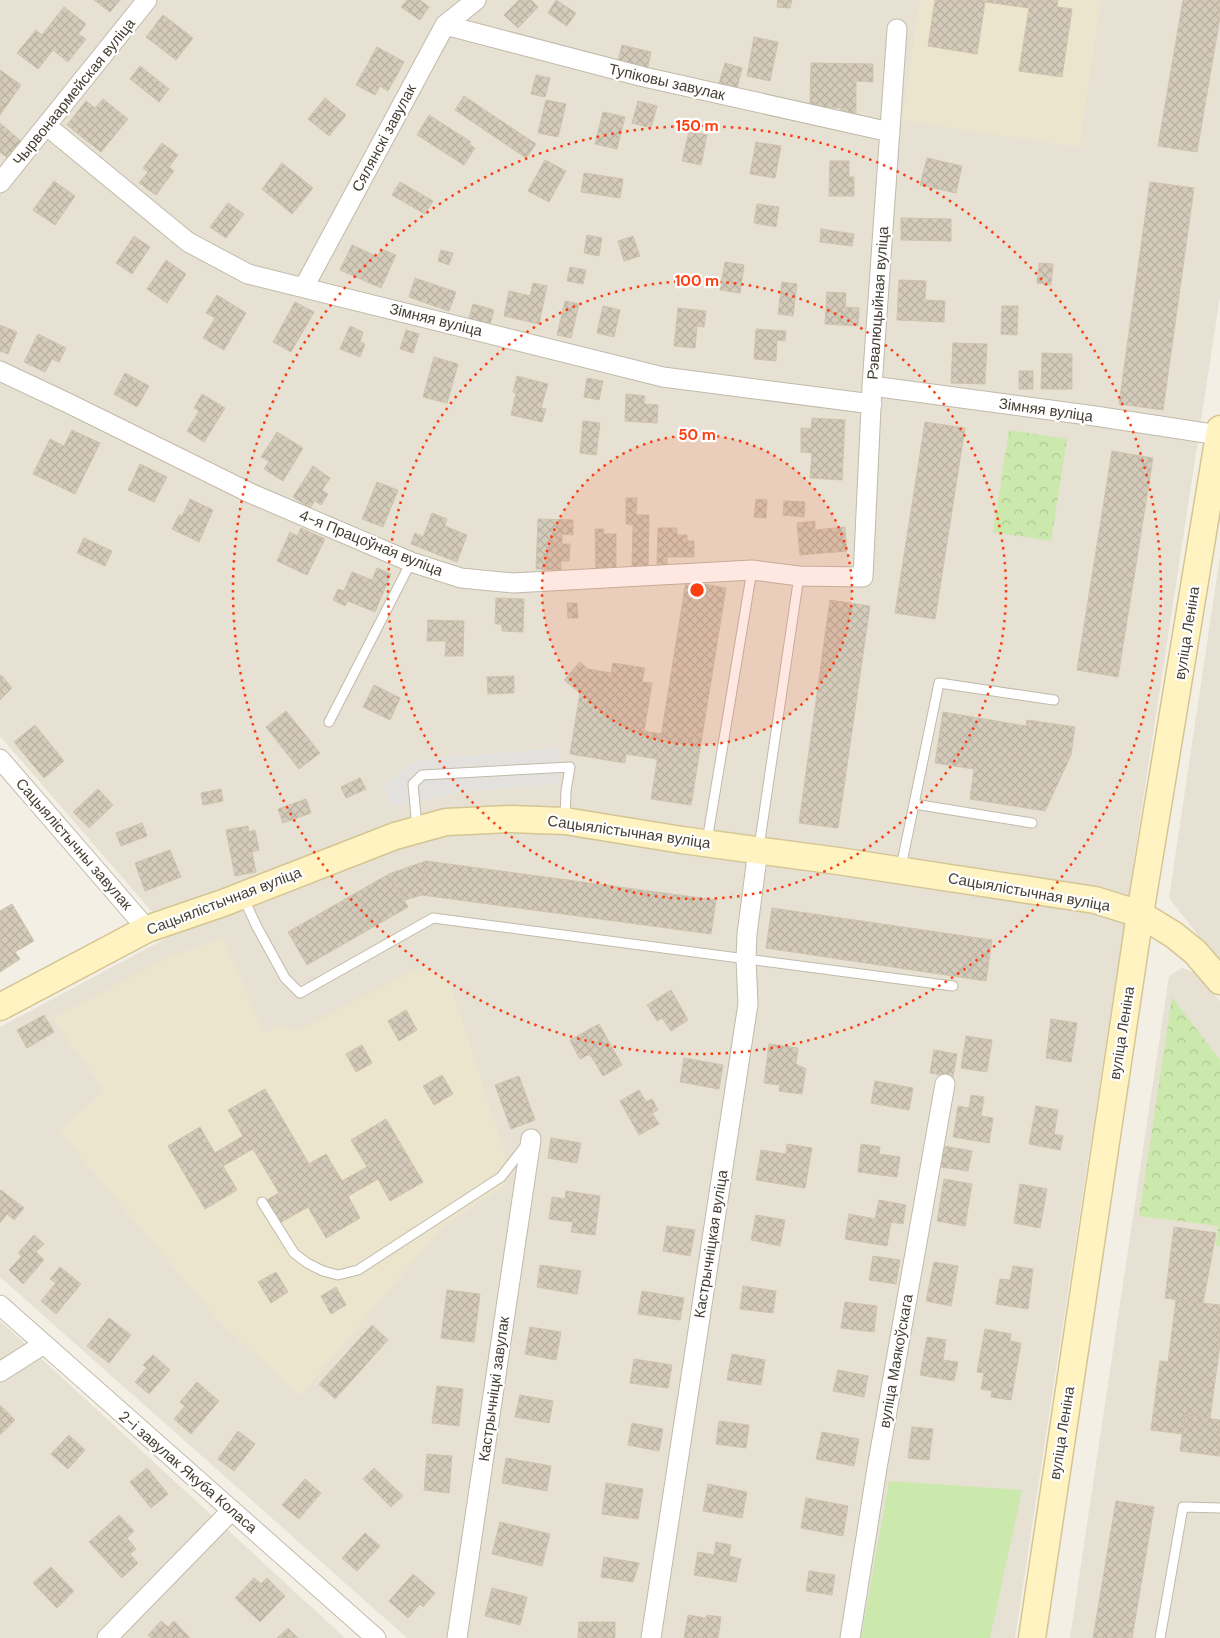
<svg xmlns="http://www.w3.org/2000/svg" width="1220" height="1638" font-family="'DM Sans',sans-serif">
<style>
.residential{fill:#e7e1d3}
.education{fill:#ece5ce}
.grass{fill:#cbe8ad}
.forest{fill:url(#forest-crowns)}
.parking{fill:#e3e1dd}
.building{fill:url(#building-cross-hatch);stroke:#cfc3ad}
.lines{fill:none;stroke-linecap:round;stroke-linejoin:round}
.service-casing{stroke:#c1baaa;stroke-width:11}
.minor-casing{stroke:#c1baaa;stroke-width:21}
.secondary-casing{stroke:#d4c594;stroke-width:29}
.service{stroke:#fff;stroke-width:9}
.minor{stroke:#fff;stroke-width:19}
.secondary{stroke:#fff3c2;stroke-width:26}
.ring{fill:none;stroke:#fc3f12;stroke-width:2.5;stroke-dasharray:2.5 5}
.labels{text-anchor:middle;stroke-width:4.5;stroke-linejoin:round;paint-order:stroke}
.street-label{font-size:15px;fill:#453f34;stroke:#fff}
.centre{fill:#fc3f12;stroke:#fff;stroke-width:2.5}
.ring-label{font-size:15px;text-anchor:middle;font-weight:bold;fill:#fc3f12;stroke:#fff;stroke-width:4.5;stroke-linejoin:round;paint-order:stroke}
</style>
<defs>
<pattern id="forest-crowns" width="20" height="18" patternUnits="userSpaceOnUse" patternTransform="scale(1.25)"><rect width="20" height="18" fill="#cbe8ad"/><path d="M2 6a3 3 0 1 1 6 0M12 15a3 3 0 1 1 6 0" fill="none" stroke="#b0c895"/></pattern>
<pattern id="building-cross-hatch" width="8" height="8" patternUnits="userSpaceOnUse" patternTransform="scale(1.25)"><rect width="8" height="8" fill="#d4cbba"/><path d="M0 0l8 8M0 8l8-8" fill="none" stroke="#b7afa0"/></pattern>
</defs>
<rect width="100%" height="100%" fill="#f3efe5"/>
<path class="residential" d="M0 0H1220V296L1015 1638H407L0 1277V1027L172 935 0 736Z
M1220 556V963L1169 898Z
M1182 968 1196 973 1220 1001V1638H1070L1169 976Z
M0 1321 44 1361 345 1638H0Z"/>
<path class="education" d="M920 0H1101L1079 147 902 120Z
M223 938 264 1034 280 1025 297 1031 424 966 449 980 505 1154 504 1186 443 1226 300 1395 221 1323 59 1131 104 1091 53 1018 170 957Z"/>
<path class="grass" d="M889 1481 1022 1490 990 1638H861Z"/>
<path class="forest" d="M1009 430 1067 439 1051 541 993 532Z
M1172 997 1220 1060V1246H1216L1218 1226 1139 1216Z"/>
<path class="parking" d="M559 748V783L464 792 390 806 384 784 417 760Z"/>
<path class="building" d="M94 0H120L110 12Z
M407 0H420L429 7 420 20 401 7Z
M519 0H531L538 7 518 28 504 15Z
M556 0 576 13 567 26 548 13Z
M778 0H792L790 8 777 7Z
M935 0H1058L1057 7 1072 9 1062 77 1019 71 1029 8 985 2 977 54 928 46Z
M1183 0H1220V17L1197 152 1158 146Z
M64 7 86 24 78 34 86 39 68 62 53 50 38 69 17 53 36 30 42 35Z
M163 15 193 38 176 60 146 37Z
M754 37 778 42 770 81 747 76Z
M622 45 651 52 647 71 617 65Z
M377 47 404 62 388 91 380 86 375 95 356 85Z
M725 63 742 68 737 88 719 83Z
M811 63 873 64V82L856 81V121H840L841 108 810 107Z
M140 66 169 89 159 102 130 79Z
M0 70 21 85 0 115Z
M536 75 550 78 545 97 531 94Z
M464 96 536 144 526 158 455 110Z
M325 98 346 115 329 136 308 119Z
M103 99 128 119 101 152 67 125 86 101 95 108Z
M546 100 566 104 558 137 538 133Z
M638 101 657 106 651 128 632 123Z
M603 112 625 117 617 149 595 144Z
M429 115 471 142 469 144 475 148 464 165 417 135Z
M0 123 23 143 9 159 0 152Z
M689 131 707 135 701 165 682 161Z
M756 142 781 146 775 178 750 174Z
M162 143 178 155 169 167 174 171 156 195 139 183 148 172 143 168Z
M927 158 962 166 956 193 920 185Z
M545 160 566 171 549 202 528 191Z
M830 161H849V177H854V196H829Z
M282 163 313 188 292 214 262 189Z
M584 173 623 179 620 198 581 192Z
M54 181 75 196 55 225 33 210Z
M400 182 433 201 425 214 392 195Z
M1150 182 1194 188 1163 410 1119 404Z
M228 203 244 214 226 238 210 227Z
M757 204 779 207 776 227 754 223Z
M901 218 951 219V241L901 240Z
M821 229 854 234 852 246 820 242Z
M587 235 602 238 599 256 584 253Z
M134 236 150 247 132 274 116 263Z
M633 236 640 256 624 261 618 241Z
M352 245 378 257 381 249 396 255 381 288 340 270Z
M441 250 453 253 449 265 438 261Z
M166 260 186 274 167 303 147 289Z
M725 262 744 265 740 293 720 290Z
M1039 263 1053 264 1051 285 1037 283Z
M570 267 586 270 583 284 567 281Z
M415 278 456 292 449 311 409 297Z
M899 280 926 281 925 300 945 301 944 322 897 320Z
M782 282 797 284 793 316 778 314Z
M533 283 547 286 539 324 504 316 509 291 530 296Z
M827 292 846 293 845 307 859 308 858 326 825 324Z
M217 295 246 313 224 350 203 338 215 318 206 313Z
M565 301 579 304 571 338 557 335Z
M295 302 314 312 291 352 273 342Z
M473 304 494 310 489 328 468 322Z
M603 306 620 310 614 337 597 333Z
M1002 306H1018L1017 335 1001 334Z
M678 308 706 311 704 327 697 326 695 348 674 346Z
M0 325 17 332 8 354 0 351Z
M350 326 363 332 360 342 365 344 360 357 340 349Z
M756 329 786 331 785 341 777 340 776 361 754 359Z
M406 330 419 334 413 353 400 349Z
M38 334 66 348 59 362 52 359 45 372 24 362Z
M953 343 987 344 985 384 951 383Z
M1042 353 1072 354V389H1041Z
M434 357 458 364 447 403 423 397Z
M1019 371H1033V389H1019Z
M125 373 149 386 137 407 114 394Z
M517 376 548 384 541 408 546 409 542 422 511 415 516 393 513 392Z
M587 378 603 381 599 400 584 397Z
M202 394 225 408 204 442 187 431 199 411 194 408Z
M626 394 645 396 644 404 658 405 657 423 625 421Z
M812 418 845 420 842 480 810 478 812 453 801 452V428L811 429Z
M583 421 600 423 596 455 580 453Z
M925 422 965 428 935 619 895 613Z
M72 430 100 443 75 494 33 474 50 439 64 446Z
M277 432 303 448 283 481 264 469 269 461 261 457Z
M1112 451 1153 458 1118 677 1077 670Z
M140 464 167 477 154 502 128 490Z
M313 466 330 478 322 490 328 494 321 505 315 501 310 508 293 497Z
M377 482 398 490 383 527 362 519Z
M626 498H637L636 515H649L648 568H632L633 525 626 524Z
M190 499 213 510 199 542 172 529 179 515 182 516Z
M756 499 767 500 766 518 754 517Z
M784 501 805 502 804 517 783 515Z
M432 513 447 519 445 526 467 535 457 562 411 544 415 533 423 537Z
M538 519 573 520V535L562 534V544H570L569 561H561V570L536 569Z
M815 521V530L845 527 847 551 800 555 797 523Z
M301 528 325 539 307 575 277 561 290 532 297 536Z
M658 528H677V535H687V541H694V557H667V566H657Z
M595 529H604L603 534H616V571H596Z
M84 538 112 551 105 566 77 553Z
M377 568 391 574 375 612 348 601 345 606 333 600 338 589 344 591 352 572 372 580Z
M686 581 726 588 691 805 651 799Z
M496 598 524 599 523 632 502 631V624H495Z
M830 600 870 606 838 828 799 823Z
M567 603H577L578 618H568Z
M428 620 464 621 463 656H445L446 641H427Z
M580 662 588 669 611 673 613 663 645 668 642 682 652 683 644 731 662 734 657 759 626 754 625 763 570 754 580 693 564 680Z
M1 675 12 688 0 700V676Z
M514 676V693L488 694 487 677Z
M374 685 400 698 390 720 363 707Z
M286 711 320 753 299 769 266 727Z
M943 712 1026 726 1027 720 1075 727 1071 755 1045 811 970 799 974 769 935 763Z
M35 725 64 761 44 778 14 742Z
M360 778 366 789 346 798 341 787Z
M98 789 113 805 89 828 73 812Z
M221 789 223 801 203 805 201 793Z
M306 799 311 813 283 823 278 809Z
M142 823 147 836 121 846 116 833Z
M248 826 249 832 255 830 259 850 252 852 256 872 235 876 226 830Z
M170 850 181 877 145 891 135 863Z
M426 861 716 900 711 934 422 895Z
M426 861 422 895 405 900 389 874Z
M389 874 408 907 307 965 288 932Z
M12 904 34 941 15 952 20 959 0 972V911Z
M772 908 992 940 986 981 766 948Z
M671 990 688 1020 671 1031 662 1018 657 1021 647 1005Z
M406 1010 417 1030 399 1041 388 1021Z
M44 1015 54 1032 27 1048 17 1030Z
M1051 1019 1077 1023 1071 1062 1046 1058Z
M599 1024 622 1065 603 1076 590 1054 580 1059 570 1040Z
M966 1036 992 1040 987 1072 961 1068Z
M769 1044 798 1048 796 1064 806 1069 802 1094 779 1091 780 1085 764 1083Z
M362 1045 372 1063 356 1072 346 1054Z
M934 1050 957 1054 953 1077 930 1073Z
M684 1058 723 1065 719 1089 680 1082Z
M442 1075 453 1094 434 1105 423 1086Z
M519 1076 535 1120 511 1129 495 1085Z
M875 1081 913 1088 909 1110 871 1103Z
M265 1089 309 1164 326 1154 342 1181 367 1167 351 1140 386 1119 423 1182 390 1201 378 1179 348 1196 360 1218 326 1238 308 1207 278 1224 265 1201 279 1193 253 1149 223 1166 237 1190 205 1209 168 1146 200 1127 215 1153 243 1136 228 1110Z
M639 1090 646 1102 652 1099 658 1110 652 1113 659 1124 639 1135 620 1101Z
M971 1095 984 1097 981 1116 993 1118 989 1143 953 1137 958 1106 969 1108Z
M1036 1106 1058 1110 1054 1134 1063 1136 1060 1150 1029 1144Z
M551 1138 581 1143 577 1163 548 1158Z
M787 1144 812 1148 805 1188 756 1180 761 1150 786 1154Z
M861 1144 880 1147 879 1154 900 1157 897 1177 858 1172Z
M944 1146 972 1151 968 1171 941 1167Z
M944 1179 972 1184 965 1226 937 1221Z
M1020 1184 1047 1189 1040 1228 1014 1223Z
M1 1190 24 1208 14 1220 7 1214 0 1223V1191Z
M566 1191 600 1196 595 1235 571 1232 573 1222 549 1219 552 1197 565 1199Z
M879 1200 906 1205 903 1224 891 1222 887 1246 845 1239 849 1214 875 1219Z
M756 1215 785 1220 780 1246 751 1240Z
M667 1226 695 1230 690 1256 663 1251Z
M1174 1227 1216 1233 1203 1303 1165 1298Z
M34 1235 44 1244 36 1252 44 1260 23 1284 9 1270 22 1256 18 1253Z
M873 1256 900 1260 896 1284 869 1280Z
M934 1262 958 1266 951 1306 926 1301Z
M540 1265 581 1271 577 1294 537 1287Z
M1013 1266 1033 1269 1028 1309 996 1304 1000 1279 1010 1280Z
M60 1267 81 1284 56 1314 41 1301 56 1283 50 1279Z
M276 1272 288 1292 271 1303 258 1282Z
M743 1286 776 1291 773 1313 740 1309Z
M336 1287 346 1305 331 1314 321 1296Z
M447 1290 480 1294 474 1342 441 1338Z
M642 1291 684 1298 680 1320 638 1314Z
M1176 1300 1220 1305V1344L1210 1418 1185 1415 1183 1434 1151 1430 1160 1361 1168 1362Z
M845 1302 877 1306 874 1332 841 1328Z
M109 1318 131 1335 109 1363 87 1346Z
M372 1325 388 1340 335 1399 319 1384Z
M530 1327 561 1332 556 1360 525 1354Z
M985 1329 1011 1334 1010 1341 1021 1343 1011 1400 991 1397 992 1391 981 1389 984 1373 977 1372Z
M927 1337 946 1340 943 1360 958 1362 954 1381 920 1375Z
M732 1354 765 1360 761 1385 727 1380Z
M153 1355 170 1370 149 1394 135 1382 147 1368 143 1365Z
M634 1359 672 1365 668 1388 630 1383Z
M838 1370 868 1376 864 1397 833 1391Z
M197 1382 219 1401 191 1434 174 1419 185 1406 180 1402Z
M437 1386 463 1389 459 1426 432 1423Z
M520 1395 553 1401 549 1423 515 1417Z
M0 1405 15 1420 0 1435Z
M1185 1415 1220 1420V1456L1180 1451Z
M719 1421 749 1425 746 1448 716 1444Z
M632 1423 663 1429 659 1451 628 1445Z
M912 1427 933 1429 929 1460 908 1458Z
M238 1431 255 1444 234 1471 218 1459Z
M822 1432 859 1439 854 1466 816 1459Z
M69 1435 85 1450 68 1469 51 1454Z
M427 1454 452 1456 449 1493 424 1490Z
M506 1458 551 1466 547 1491 502 1483Z
M147 1468 168 1494 151 1508 130 1482Z
M374 1468 403 1496 391 1507 363 1479Z
M305 1479 321 1493 299 1519 282 1505Z
M606 1483 643 1489 638 1519 602 1514Z
M708 1484 747 1492 742 1518 703 1511Z
M806 1498 848 1506 843 1536 801 1528Z
M1116 1501 1154 1507 1132 1638H1093Z
M119 1515 134 1531 127 1538 136 1549 130 1554 138 1563 122 1578 89 1542Z
M500 1522 550 1534 542 1566 492 1554Z
M365 1533 380 1546 357 1571 342 1558Z
M716 1542 731 1545 729 1556 741 1559 736 1582 694 1575 698 1552 714 1555Z
M604 1557 639 1563 633 1582 601 1577Z
M51 1567 74 1591 57 1608 33 1583Z
M809 1571 835 1575 832 1595 806 1591Z
M413 1574 435 1593 423 1607 420 1604 408 1618 389 1601Z
M254 1578 261 1584 267 1578 285 1596 260 1622 235 1598Z
M492 1588 527 1597 520 1625 485 1616Z
M688 1615 706 1618 707 1615 721 1617 718 1638H684Z
M161 1621 168 1627 174 1621 190 1638H151L148 1635Z
M579 1622H615V1638H578Z
M288 1628 298 1638H277Z"/>
<g class="lines">
<defs>
<path id="service" d="M329 722 411 562
M914 804 1032 823
M417 828 413 784 422 775 570 767 566 791 565 818
M707 841 752 570
M759 847 799 576
M901 867 939 683 1054 700
M243 897 257 927 285 978 300 993 433 918 953 986
M262 1202 294 1253 307 1263 323 1271 338 1275 358 1270 501 1177 526 1145
M1160 1638 1183 1507 1220 1508"/>
<path id="minor" d="M445 25 644 77 890 132
M47 126 188 242 248 274 663 377 872 404
M0 183 147 0
M304 287 445 25 476 0
M0 371 70 404 250 493 411 562 461 578 513 583 752 570 799 576 863 577 872 386 897 29
M872 386 1095 416 1219 435
M0 759 147 929
M0 1305 376 1638
M0 1372 44 1344
M107 1638 232 1510
M457 1638 531 1139
M651 1638 748 1004 746 959 747 934 758 850
M850 1638 877 1468 945 1084"/>
<path id="secondary" d="M0 1007 147 929 223 903 395 836 446 822 510 819 565 821 682 840 838 861 1095 900 1140 914 1174 935 1195 952 1220 981
M1032 1638 1140 914 1220 429"/>
</defs>
<use href="#service" class="service-casing"/>
<use href="#minor" class="minor-casing"/>
<use href="#secondary" class="secondary-casing"/>
<use href="#service" class="service"/>
<use href="#minor" class="minor"/>
<use href="#secondary" class="secondary"/>
</g>
<circle cx="697" cy="590" r="155" fill="#fc3f12" fill-opacity=".12"/>
<g class="ring">
<circle cx="697" cy="590" r="155"/>
<circle cx="697" cy="590" r="309"/>
<circle cx="697" cy="590" r="464"/>
</g>
<g class="labels">
<g class="street-label">
<text transform="translate(667 82) rotate(13)" y="5">Тупіковы завулак</text>
<text transform="translate(74 92) rotate(-51)" y="5">Чырвонаармейская вуліца</text>
<text transform="translate(384 138) rotate(-62)" y="5">Сялянскі завулак</text>
<text transform="translate(878 303) rotate(-86)" y="5">Рэвалюцыйная вуліца</text>
<text transform="translate(436 320) rotate(14)" y="5">Зімняя вуліца</text>
<text transform="translate(1046 410) rotate(8)" y="5">Зімняя вуліца</text>
<text transform="translate(371 543) rotate(22)" y="5">4-я Працоўная вуліца</text>
<text transform="translate(1187 633) rotate(-81)" y="5">вуліца Леніна</text>
<text transform="translate(629 832) rotate(8)" y="5">Сацыялістычная вуліца</text>
<text transform="translate(74 844) rotate(49)" y="5">Сацыялістычны завулак</text>
<text transform="translate(1029 892) rotate(10)" y="5">Сацыялістычная вуліца</text>
<text transform="translate(224 901) rotate(-21)" y="5">Сацыялістычная вуліца</text>
<text transform="translate(1122 1033) rotate(-81)" y="5">вуліца Леніна</text>
<text transform="translate(711 1244) rotate(-81)" y="5">Кастрычніцкая вуліца</text>
<text transform="translate(896 1361) rotate(-80)" y="5">вуліца Маякоўскага</text>
<text transform="translate(494 1389) rotate(-82)" y="5">Кастрычніцкі завулак</text>
<text transform="translate(1062 1433) rotate(-81)" y="5">вуліца Леніна</text>
<text transform="translate(188 1472) rotate(41)" y="5">2-і завулак Якуба Коласа</text>
</g>
</g>
<circle cx="697" cy="590" r="8" class="centre"/>
<g class="ring-label">
<text x="697" y="131">150 m</text>
<text x="697" y="286">100 m</text>
<text x="697" y="440">50 m</text>
</g>
</svg>
